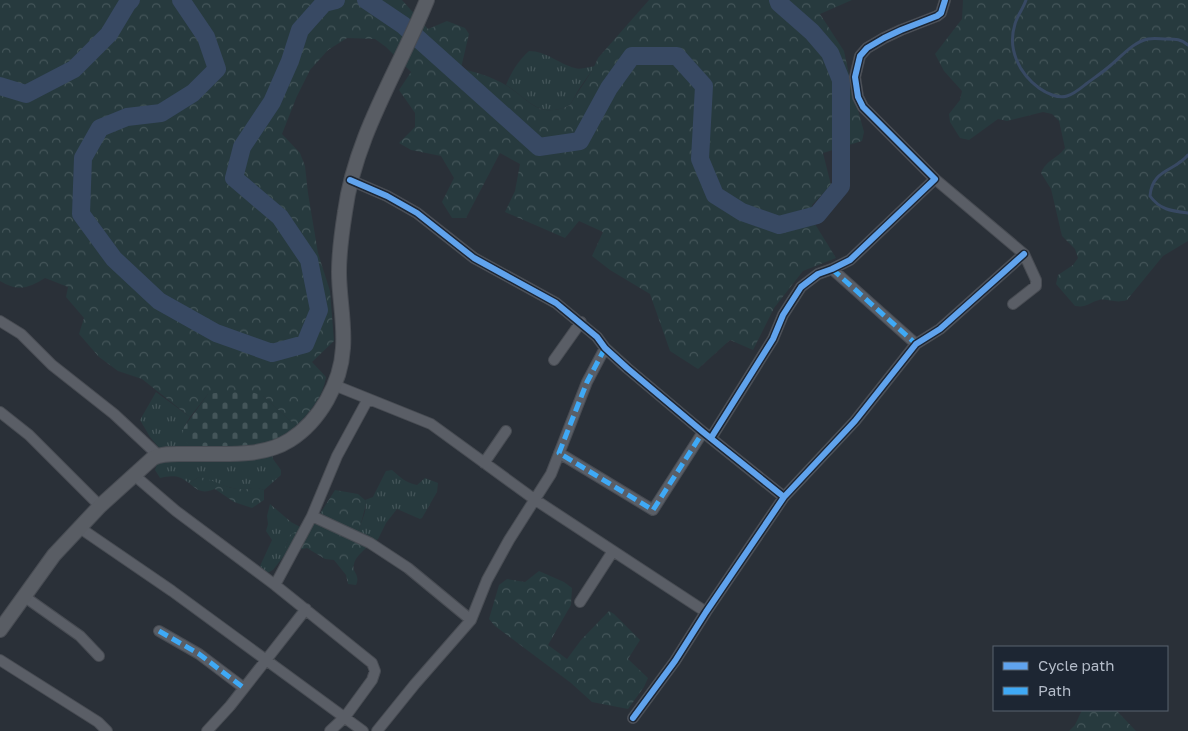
<svg xmlns="http://www.w3.org/2000/svg" width="1188" height="731" font-family="'Golos Text',sans-serif">
<style>
.grass{fill:url(#grass-tufts)}
.forest{fill:url(#forest-crowns)}
.cemetery{fill:url(#cemetery-stones)}
.lines{fill:none;stroke-linecap:round;stroke-linejoin:round}
.stream{stroke:#384963;stroke-width:3}
.river{stroke:#384963;stroke-width:18}
.street-casing{stroke:#484c53;stroke-width:12}
.secondary-casing{stroke:#484c53;stroke-width:16}
.street{stroke:#5a5e66;stroke-width:10}
.secondary{stroke:#595d64;stroke-width:14}
.quiet{stroke:#3fa9f5;stroke-width:5;stroke-dasharray:10 5;stroke-linecap:butt}
.cycleway-casing{stroke:#1d2633;stroke-width:9}
.cycleway{stroke:#60a3ed;stroke-width:6}
</style>
<defs>
<pattern id="grass-tufts" width="24" height="20" patternUnits="userSpaceOnUse" patternTransform="scale(1.25)"><rect width="24" height="20" fill="#273a3e"/><path d="M3 7l-1-3M5 7V3M7 7l1-3M15 17l-1-3M17 17v-4M19 17l1-3" fill="none" stroke="#445559"/></pattern>
<pattern id="forest-crowns" width="20" height="18" patternUnits="userSpaceOnUse" patternTransform="scale(1.25)"><rect width="20" height="18" fill="#273a3e"/><path d="M2 6a3 3 0 1 1 6 0M12 15a3 3 0 1 1 6 0" fill="none" stroke="#445559"/></pattern>
<pattern id="cemetery-stones" width="16" height="16" patternUnits="userSpaceOnUse" patternTransform="scale(1.25)"><rect width="16" height="16" fill="#273a3e"/><path d="M2 7V4a2 2 0 0 1 4 0v3zM10 15v-3a2 2 0 0 1 4 0v3z" fill="#445559"/></pattern>
</defs>
<rect width="100%" height="100%" fill="#2a3038"/>
<path class="grass" d="M529 51C546 51 559 64 575 68 580 70 589 67 595 66L579 89 570 105C539 120 530 100 506 85 512 71 518 61 529 51Z
M156 392 190 417 184 427 270 443 273 459 281 470V475L264 490C253 485 249 491 237 489 225 487 211 481 199 477L189 483C179 475 172 475 160 478L155 470 161 450 150 437 140 420Z
M392 470C400 477 406 483 417 485L425 478 438 483 437 492 422 518 420 519 397 509 386 523 378 539 365 549 363 546 359 544C359 540 359 535 359 531 361 520 368 511 365 500L373 497 386 471Z
M270 504 291 522 302 528C295 534 282 541 287 552L273 570 267 573 260 566 272 540 266 531 268 524 267 516Z"/>
<path class="forest" d="M0 0H402L428 29 447 21 465 28 469 34 461 68C473 72 487 75 498 81 527 94 535 122 570 105 579 89 591 75 598 58L649 0H852L820 14 844 51 852 88 864 132 862 141 823 153 831 185 812 205 815 224 836 258 803 271 774 308 753 350 730 340 698 369 670 351 650 294 610 270 592 256 603 232 579 221 565 238 505 212 515 191 520 164 500 153 466 218H452L442 202 454 178 441 156 411 150 399 143 415 127V113L399 90 411 72 386 47 375 39 347 38 328 50 310 70 297 96 282 134 300 153 305 166 308 193 318 253 330 291 334 341 312 362 326 377C323 397 310 412 296 426L263 396 208 394 190 417 142 379 118 371 99 357 79 334 84 318 66 297 68 287 45 278C29 288 18 292 0 281Z
M963 0H1188V241L1163 256 1127 300C1115 304 1107 298 1099 300 1088 303 1087 308 1075 306L1056 284 1058 275 1073 265 1078 258 1075 249 1062 236 1051 189 1041 173C1047 159 1056 160 1065 148L1059 121 1052 114 1043 112 1007 121 998 119 969 140 960 138 950 122 949 114 960 100 962 91 944 71 935 54 962 19Z
M199 477C213 479 226 489 241 489 252 490 253 485 264 490V500L252 508 234 502 215 489C203 494 198 491 189 483Z
M335 490 358 494 365 500 366 504 359 531V543L363 546 365 549C361 553 355 558 354 564 351 572 361 574 356 585L348 584 346 575 334 560 325 559 307 548 287 552 285 548 290 535 302 528H311Z
M539 571 564 582 572 588 571 605 548 645 567 659 581 640 609 611 614 614 640 640 628 659 648 678 644 687 628 709 592 702 571 683 495 626 489 619 499 585 507 579 525 582Z
M1082 710H1116L1136 731H1069L1075 725Z"/>
<path class="cemetery" d="M244 389 263 396 296 426C272 447 250 449 220 450 211 450 201 452 193 447 188 445 185 440 182 437L184 427 208 394Z"/>
<g class="lines">
<path class="stream" d="M1026 0C1023 9 1017 16 1015 24 1007 49 1019 73 1039 88 1046 93 1058 99 1067 96 1074 94 1081 88 1086 84 1094 78 1103 72 1111 65 1122 56 1133 42 1148 39 1154 38 1161 39 1167 39 1176 39 1181 39 1188 45
M1188 155C1174 172 1152 169 1150 196 1160 210 1172 211 1188 213"/>
<path class="river" d="M181 0 206 37 217 69 193 93 161 113 127 117 100 128 83 158 81 214 114 259 159 301 216 333 272 353 305 344 319 310 309 260 280 217 234 178 242 147 272 102 290 61 300 30 324 3 336 0
M366 0 403 25 539 147 580 141 609 88 632 56H677L704 86 700 159 715 195 742 212 779 225 817 215 841 186V80L830 53 812 32 779 3 778 0
M0 86 26 94 74 69 109 34 127 4 131 0"/>
<defs>
<path id="street" d="M935 179 1024 254 1036 280V286L1013 304
M350 180 387 196 417 213 474 258 556 303 597 337 605 348 627 368 703 432 784 497
M832 269 916 344
M0 321 21 334 52 365 114 414 158 455
M554 360 581 322
M334 385 431 424 534 499 706 612
M368 399 337 456 312 516 370 543 408 568 471 620
M0 412 29 435 100 506
M711 438 773 339 783 315 801 287 818 274 832 269 850 260 935 179 863 107 858 97 855 77 860 56 867 48 884 38 901 30 937 16 941 13 945 0
M559 453 653 510 703 432
M484 463 506 431
M134 475 176 511 275 585 372 663 375 671 372 680 345 717 330 731
M80 528 172 591 363 731
M275 585 312 516
M25 597 80 636 99 656
M580 602 613 551
M159 631 199 654 244 688
M0 660 98 722 107 731
M633 718 675 661 706 612 784 497 855 421 916 344 940 329 1024 254
M207 731 230 706 306 609
M377 731 415 684 471 620 487 580 509 540 551 474 587 382 605 348"/>
<path id="secondary" d="M0 630 54 555 100 506 153 458C163 453 175 454 186 454 220 453 260 459 290 440 320 421 341 383 343 348 345 323 339 297 339 272 339 252 342 231 345 212 355 136 399 70 427 0"/>
</defs>
<use href="#street" class="street-casing"/>
<use href="#secondary" class="secondary-casing"/>
<use href="#street" class="street"/>
<use href="#secondary" class="secondary"/>
<path class="quiet" d="M832 269 916 344
M605 348 587 382 559 453 653 510 703 432
M159 631 199 654 244 688"/>
<defs>
<path id="cycleway" d="M350 180 387 196 417 213 474 258 556 303 597 337 605 348 627 368 703 432 784 497
M711 438 773 339 783 315 801 287 818 274 832 269 850 260 935 179 863 107 858 97 855 77 860 56 867 48 884 38 901 30 937 16 941 13 945 0
M633 718 675 661 706 612 784 497 855 421 916 344 940 329 1024 254"/>
</defs>
<use href="#cycleway" class="cycleway-casing"/>
<use href="#cycleway" class="cycleway"/>
</g>
<rect x="993" y="646" width="175" height="65" fill="#1d2633" stroke="#59626f"/>
<rect x="1003" y="662" width="25" height="8" fill="#60a3ed" stroke="#59626f"/>
<text x="1038" y="671" font-size="15" fill="#b4bcc9">Cycle path</text>
<rect x="1003" y="687" width="25" height="8" fill="#3fa9f5" stroke="#59626f"/>
<text x="1038" y="696" font-size="15" fill="#b4bcc9">Path</text>
</svg>
